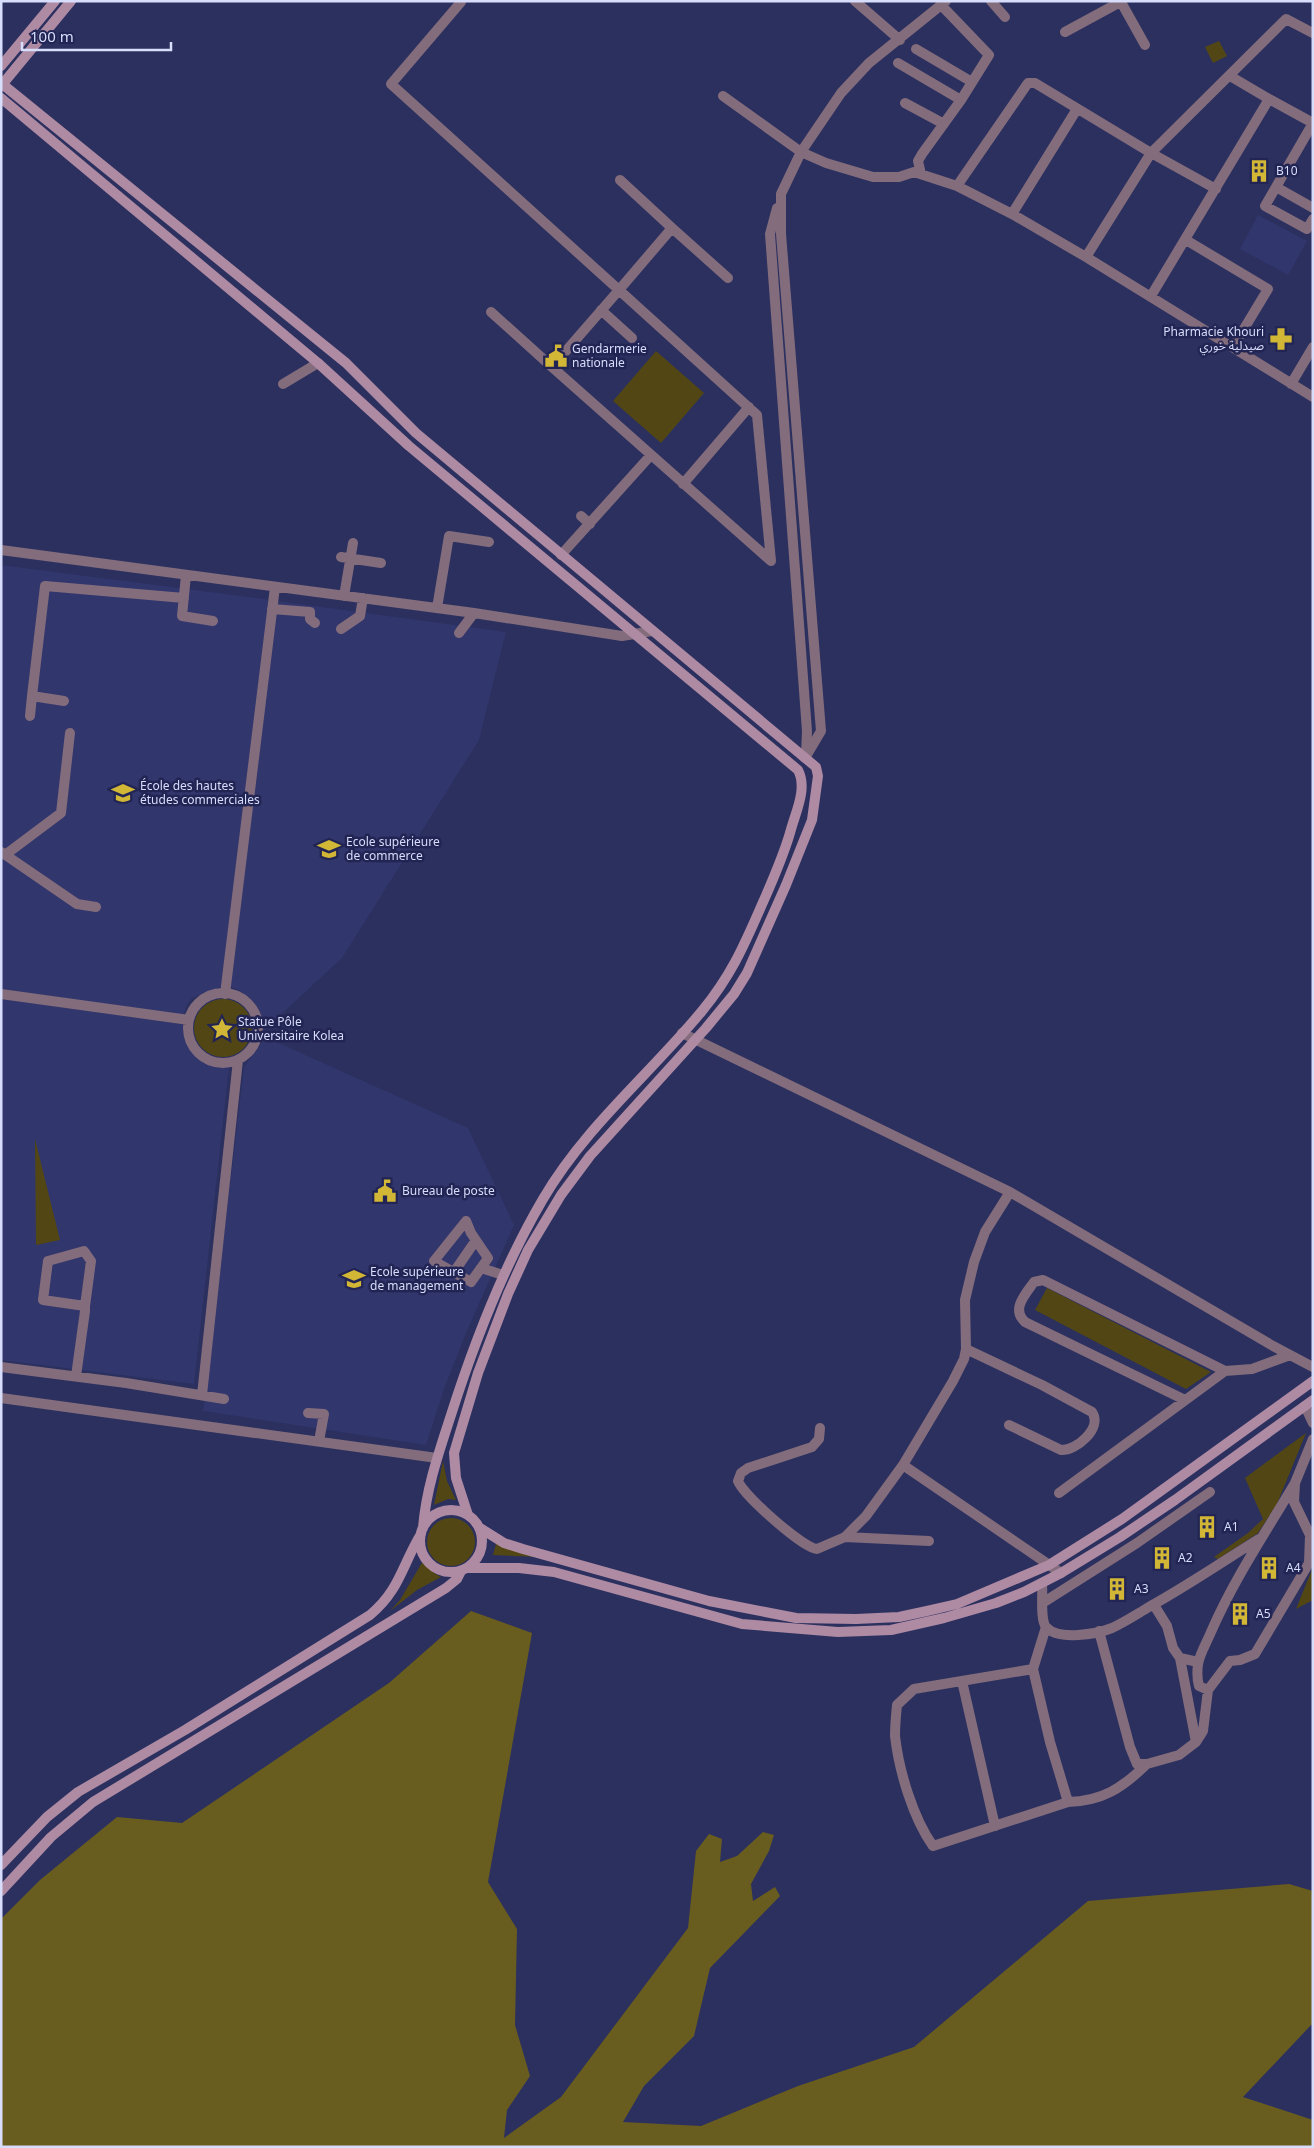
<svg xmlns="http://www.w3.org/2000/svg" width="1314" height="2148" font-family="'Noto Sans','Noto Sans Arabic',sans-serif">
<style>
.built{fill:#31366c}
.green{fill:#524714}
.forest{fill:#695c1f}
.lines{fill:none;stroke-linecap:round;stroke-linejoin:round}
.minor{stroke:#836c7c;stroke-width:10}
.secondary{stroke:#ae8aa3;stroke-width:10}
.labels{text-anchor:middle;stroke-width:5;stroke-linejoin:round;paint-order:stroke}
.poi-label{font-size:12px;fill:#d7ddfb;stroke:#222554;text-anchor:start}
</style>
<rect width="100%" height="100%" fill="#2b305f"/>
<path class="built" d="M1258 215 1307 241 1288 275 1240 249Z
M1 565 271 600 221 987 192 998 186 1006 184 1015 1 989Z
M277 601 506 632 479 740 342 958 263 1031V1022L255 1003 239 990 230 987Z
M1 999 183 1024 184 1038 195 1056 208 1064 217 1067H229L194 1384 1 1360Z
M263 1036 468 1128 514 1225 466 1333 444 1389 426 1445 203 1411 244 1067 260 1045Z"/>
<path class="green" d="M1219 41 1227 56 1213 63 1205 47Z
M656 351 704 393 661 443 613 401Z
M194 1028a29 29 0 1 1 58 0a29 29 0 1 1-58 0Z
M35 1139 60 1240 36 1245Z
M1047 1288 1211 1372 1186 1389 1035 1310Z
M1306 1433 1277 1504 1258 1533 1218 1559 1214 1557 1248 1533 1263 1519 1245 1478Z
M443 1461 447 1481 456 1500 448 1499 434 1505Z
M427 1542a24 24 0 1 1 48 0a24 24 0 1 1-48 0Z
M496 1544 540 1557 493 1555Z
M423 1561 434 1573 441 1577 417 1590 390 1611 400 1600Z
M1313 1567V1600L1296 1609Z"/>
<path class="forest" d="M471 1611 532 1633 488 1882 517 1929 515 2025 530 2076 507 2110 504 2138 561 2097 688 1928 696 1851 709 1834 722 1839 720 1862 737 1856 763 1832 774 1835 769 1851 751 1884 753 1901 775 1887 780 1896 710 1968 694 2036 644 2086 623 2122 701 2126 798 2086 914 2047 1088 1901 1289 1884 1313 1891V2023L1243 2097 1313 2120V2147H1V1919L40 1880 117 1817 182 1823 389 1683Z"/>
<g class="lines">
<path class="minor" d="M855 1 900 40
M991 1 1005 17
M461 2 391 84 619 290 672 228 620 180
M1121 2 1145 45
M1065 32 1122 1
M916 49 972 82
M898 63 961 100
M1230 76 1269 99
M723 96 801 152 826 163 873 177H899L914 172 957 186 1012 214 1086 257 1313 397
M905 103 944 124
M1313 123 1276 187 1313 208
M921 174 918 161 922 154 961 100 989 55 942 6
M957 186 1028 83H1035L1151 153 1216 189
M1276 187 1265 206 1307 229 1313 219
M777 208 770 234 807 731 806 754
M1012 214 1077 109
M672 228 728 278
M1186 240 1268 289 1233 347
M1086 257 1151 153 1286 19 1313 33
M619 290 757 415 771 561 552 367Z
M1151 296 1269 99 1313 123
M601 310 632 338
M491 312 552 367
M283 384 318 363
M1291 384 1313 347
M683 484 749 407
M581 516 590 524
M1 550 474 613 622 636 652 631
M561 555 651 455
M341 557 381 563
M186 575 182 616 213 621
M344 596 353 543
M437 608 449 536 489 542
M272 609 310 612V619L315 623
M341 629 360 616 363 598
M459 633 474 613
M32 696 45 586 184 598
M30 716 32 696 64 701
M805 758 821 731 781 234V194L801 152 841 93 869 63 946 1
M1 852 77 904 96 907
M5 855 61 813 70 733
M188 1028a35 35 0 1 1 70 0a35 35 0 1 1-70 0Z
M1 994 189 1020
M225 994 275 587
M682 1033 1010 1192 1273 1346 1313 1367
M481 1268 471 1282 434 1261 466 1221 471 1233 488 1258 481 1268 503 1275
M454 1272 476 1240
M966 1349 1042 1385 1092 1412C1103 1428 1076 1451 1061 1450L1009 1425
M1 1367 126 1383 224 1399
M76 1376 85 1311V1306L91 1261 84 1251 48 1261 43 1300 85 1306
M202 1395 238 1060
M1 1398 437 1458
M1185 1400 1025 1322C1011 1309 1025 1295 1034 1282L1043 1280 1225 1371
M1305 1406 1313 1423
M308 1413 324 1414 319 1441
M820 1428 819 1439 812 1447 748 1468 741 1473 738 1481C744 1496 803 1548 817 1549L845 1537 866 1516 903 1465 953 1381 964 1359 966 1349 965 1300 974 1262 985 1232 1010 1192
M903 1465 1061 1573
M1295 1483C1266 1532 1234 1579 1211 1632 1207 1642 1200 1653 1198 1664 1197 1672 1197 1679 1199 1686L1208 1690 1230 1661 1240 1660 1255 1654 1309 1563 1310 1535 1294 1502 1295 1483 1313 1439
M1059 1493 1225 1371 1252 1369 1290 1355
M845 1537 929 1541
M1042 1583C1043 1594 1040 1620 1046 1627 1058 1641 1097 1634 1112 1628 1125 1622 1137 1614 1149 1607 1187 1586 1222 1562 1259 1539
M1044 1602 1137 1543 1210 1492
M1154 1605 1167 1626 1173 1648 1180 1658 1198 1662
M1046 1627 1033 1669 1050 1742 1068 1802C1103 1801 1122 1788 1147 1764
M1099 1631 1130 1747 1137 1764H1147L1179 1755 1196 1742
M1180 1658 1196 1742 1203 1731 1208 1690
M1033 1669 914 1689 897 1705C896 1715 895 1726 895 1736 899 1771 913 1818 933 1846L1068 1802
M962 1681 995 1826"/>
<path class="secondary" d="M1 66 55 1
M1 83 346 363 416 433 816 767 818 776 812 820 786 885 747 973 734 994 706 1028 590 1156 561 1195 528 1250 508 1294 478 1373 454 1453 456 1478 468 1515
M1 86 71 1
M1 98 318 363 409 446 798 770C808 789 795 813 790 833 782 860 771 884 760 909 743 948 730 977 702 1011 650 1074 585 1127 543 1199 503 1267 475 1340 451 1415 439 1452 426 1489 423 1528
M420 1541a31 31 0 1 1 62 0a31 31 0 1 1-62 0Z
M480 1528 504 1543 523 1549 709 1601 796 1618 856 1619 899 1617 927 1611 957 1604 1049 1565 1122 1519 1313 1381
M467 1568H519L554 1572 742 1624 838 1632 891 1630 944 1618 996 1603 1024 1592 1061 1573 1120 1537 1175 1500 1313 1400
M1 1865 47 1817 78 1792 185 1730 370 1615C400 1590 402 1565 421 1534
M1 1891 51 1837 93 1802 446 1588 457 1579 461 1571"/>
</g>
<defs>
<symbol id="building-bare" viewBox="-9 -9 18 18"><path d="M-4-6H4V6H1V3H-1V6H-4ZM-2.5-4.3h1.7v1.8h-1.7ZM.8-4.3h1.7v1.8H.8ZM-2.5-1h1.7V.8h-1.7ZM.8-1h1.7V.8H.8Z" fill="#d2b736" stroke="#222554" stroke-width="2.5" paint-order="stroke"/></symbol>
<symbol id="pharmacy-bare" viewBox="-9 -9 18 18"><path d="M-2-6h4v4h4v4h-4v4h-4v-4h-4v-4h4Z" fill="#d2b736" stroke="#222554" stroke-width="2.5" paint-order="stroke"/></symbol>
<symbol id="civic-bare" viewBox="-9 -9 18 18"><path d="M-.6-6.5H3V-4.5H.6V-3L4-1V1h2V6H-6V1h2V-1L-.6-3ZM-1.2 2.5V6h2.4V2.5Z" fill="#d2b736" stroke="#222554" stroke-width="2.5" paint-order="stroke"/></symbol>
<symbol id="university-bare" viewBox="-9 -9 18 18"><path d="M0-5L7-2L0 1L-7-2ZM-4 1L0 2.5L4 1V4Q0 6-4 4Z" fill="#d2b736" stroke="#222554" stroke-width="2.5" paint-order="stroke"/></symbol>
<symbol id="sight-bare" viewBox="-9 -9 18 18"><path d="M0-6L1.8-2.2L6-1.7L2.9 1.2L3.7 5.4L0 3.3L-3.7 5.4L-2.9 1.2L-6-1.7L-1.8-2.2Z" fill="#d2b736" stroke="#222554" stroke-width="2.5" paint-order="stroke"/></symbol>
</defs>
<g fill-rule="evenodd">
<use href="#building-bare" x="1243" y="155" width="32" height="32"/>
<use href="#pharmacy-bare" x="1265" y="323" width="32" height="32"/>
<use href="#civic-bare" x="540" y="340" width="32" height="32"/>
<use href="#university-bare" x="107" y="777" width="32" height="32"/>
<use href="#university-bare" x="313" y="833" width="32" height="32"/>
<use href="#sight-bare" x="206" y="1013" width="32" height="32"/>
<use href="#civic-bare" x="369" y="1175" width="32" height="32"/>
<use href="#university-bare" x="338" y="1263" width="32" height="32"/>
<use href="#building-bare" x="1191" y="1511" width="32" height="32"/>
<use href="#building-bare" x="1146" y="1542" width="32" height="32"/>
<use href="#building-bare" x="1253" y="1552" width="32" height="32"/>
<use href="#building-bare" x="1101" y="1573" width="32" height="32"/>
<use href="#building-bare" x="1224" y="1598" width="32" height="32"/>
</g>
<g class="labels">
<g class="poi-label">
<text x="1276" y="175">B10</text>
<text x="1264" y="336" text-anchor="end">Pharmacie Khouri<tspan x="1264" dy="14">صيدلية خوري</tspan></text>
<text x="572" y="353">Gendarmerie<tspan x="572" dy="14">nationale</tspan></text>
<text x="140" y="790">École des hautes<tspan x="140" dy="14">études commerciales</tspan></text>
<text x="346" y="846">Ecole supérieure<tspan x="346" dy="14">de commerce</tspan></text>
<text x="238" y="1026">Statue Pôle<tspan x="238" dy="14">Universitaire Kolea</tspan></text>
<text x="402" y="1195">Bureau de poste</text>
<text x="370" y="1276">Ecole supérieure<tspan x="370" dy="14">de management</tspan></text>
<text x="1224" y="1531">A1</text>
<text x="1178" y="1562">A2</text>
<text x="1286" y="1572">A4</text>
<text x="1134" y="1593">A3</text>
<text x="1256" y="1618">A5</text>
</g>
</g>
<rect width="1314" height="2148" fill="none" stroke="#d7ddfb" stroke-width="5"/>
<path d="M22 42v8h149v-8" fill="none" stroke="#d7ddfb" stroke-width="2.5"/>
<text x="30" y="42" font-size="15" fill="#d7ddfb" stroke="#222554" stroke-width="4" paint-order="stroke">100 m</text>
</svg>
